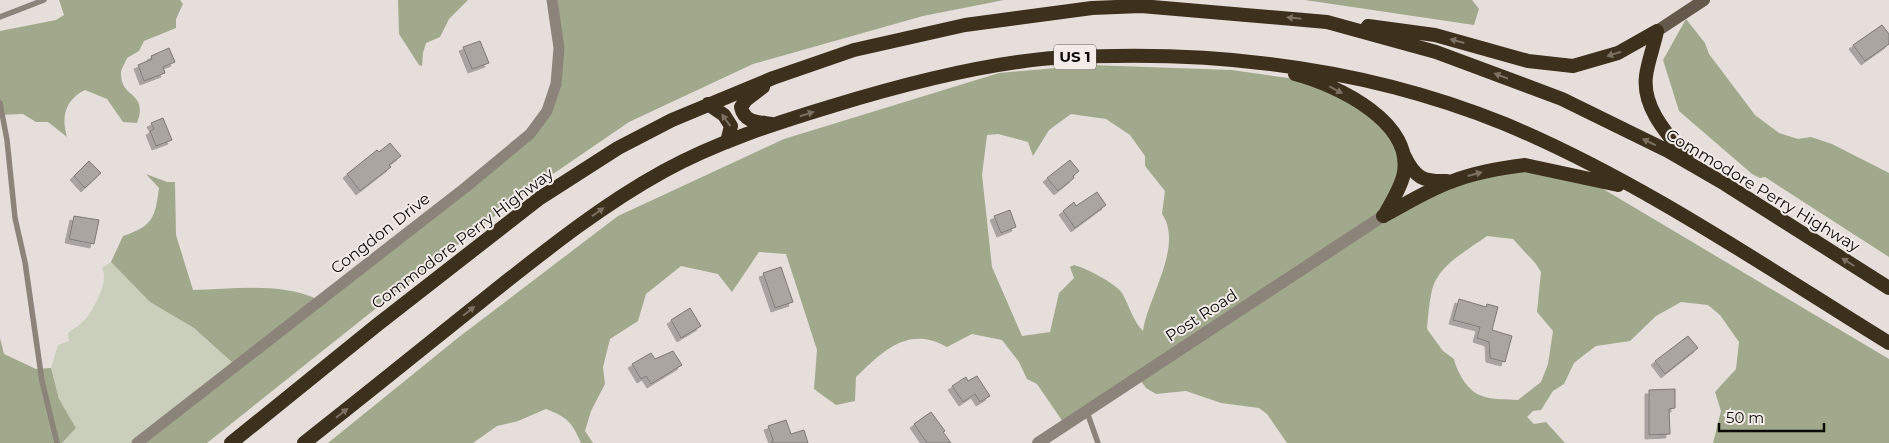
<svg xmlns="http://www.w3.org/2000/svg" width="1889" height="443" font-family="Montserrat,sans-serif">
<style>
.green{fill:#c9cfbb}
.forest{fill:#a1a98d;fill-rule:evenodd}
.building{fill:#aaa5a0;stroke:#7e7974;filter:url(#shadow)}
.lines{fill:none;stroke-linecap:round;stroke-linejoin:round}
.service{stroke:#8c847a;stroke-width:5.5}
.minor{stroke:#8c847a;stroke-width:11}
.tertiary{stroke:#8c847a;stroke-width:12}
.secondary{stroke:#64594a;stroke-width:12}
.trunk{stroke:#3d301c;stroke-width:14}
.oneway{fill:#7c7163}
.labels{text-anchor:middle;stroke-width:4;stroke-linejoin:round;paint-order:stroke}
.shield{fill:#f2ebe8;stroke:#524e4d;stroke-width:1}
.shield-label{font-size:15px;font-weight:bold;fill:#0d0b0a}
.street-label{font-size:16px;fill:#0d0b0a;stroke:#f2ebe8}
</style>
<defs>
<filter id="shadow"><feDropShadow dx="-4" dy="4" stdDeviation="0" flood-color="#0004"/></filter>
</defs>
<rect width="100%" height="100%" fill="#e5deda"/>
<path class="green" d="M111 262 150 302 194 328 234 364 138 443H62L76 428 59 399 51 368 58 345 69 341 68 333C75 328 84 322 89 315 96 303 109 281 102 268Z"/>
<path class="forest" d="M59 0H180L183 4 176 19V28L144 41 139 51 127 58C125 63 121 69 121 73 120 99 149 91 137 123L123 122 107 99 85 90C65 100 61 116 67 137L48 122H36L23 114 0 115V31L56 20 64 15Z
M398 0H468L449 19 440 37 426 43 423 53 422 66 419 65 399 34Z
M554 0H1004L923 16 753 64 629 122 518 198 404 286 207 443H138L234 364 194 328 150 302 111 262 123 236C153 226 155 218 159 188L146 174 167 182H175L176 235 193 290C233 289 280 282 317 299L513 149 554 96Z
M1305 0H1472L1479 9 1474 25Z
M1686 19 1705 43 1709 54 1755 115 1779 133 1798 139 1811 137 1832 144 1889 173V257L1765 177 1760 178 1752 174 1679 111 1663 60Z
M1090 65 1232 70 1323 83 1375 110 1404 154 1389 207 1491 169 1573 171 1889 359V443H1713L1721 411 1715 392 1736 369 1739 342 1720 315 1708 305 1681 302 1656 316 1630 341 1596 346 1584 355 1574 363 1564 384 1553 391 1541 410 1533 411 1527 417 1534 424 1546 422 1565 443H1287L1267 414 1259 408 1221 403 1186 391 1156 394 1146 388 1138 377 1063 422 1037 384 1027 379 1019 362 1002 340 972 334 947 347C908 325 883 351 856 377L855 401 836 405 814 389 817 350 786 254 759 252 732 292 718 274 681 266 646 294 638 321 610 339 603 367 605 384 591 411 585 431 593 443H581C572 422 567 417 546 409L518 421 497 426 473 443H328L459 337 618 216 784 139 999 73ZM1071 114 1106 119 1130 135 1145 156V166L1165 191 1162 214C1184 245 1148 297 1143 331 1133 321 1129 305 1122 293 1115 283 1086 268 1074 265L1070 267 1074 278 1059 293 1050 332 1022 336 992 267 982 175 987 135 998 134 1028 142 1033 156 1049 130ZM1487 236 1513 239 1536 264 1541 272 1537 312 1553 331 1548 364 1541 382 1518 400C1507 399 1492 400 1482 396 1468 392 1457 372 1454 359L1443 351 1427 329C1428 316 1429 303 1432 290 1438 265 1468 250 1487 236Z
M0 338 4 354 36 369 51 368 59 399 76 428 62 443H0Z"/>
<path class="building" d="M1882 25 1889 34V44L1865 61 1853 45Z
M480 41 489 63 472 69 463 47Z
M169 48 175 62 163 67 165 73 144 81 138 65 152 59 151 56Z
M163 118 172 140 156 146 150 131 154 129 151 123Z
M390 143 401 156 389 165 391 167 360 191 347 174 377 150 379 152Z
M1070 160 1079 171 1073 176 1074 178 1058 191 1047 178Z
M89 161 101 173 85 188 74 176Z
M1097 192 1106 205 1075 228 1063 211 1074 202 1076 206Z
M1010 210 1016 227 1001 233 994 216Z
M74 216 99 220 94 244 69 239Z
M781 267 793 302 775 308 763 273Z
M1459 299 1486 307 1487 304 1498 307 1492 330 1512 336 1505 362 1490 358 1489 342 1477 338 1480 327 1453 320Z
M690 308 701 326 681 338 671 320Z
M1688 336 1698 348 1665 374 1655 361Z
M673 351 682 365 651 384 646 376 641 379 632 364 651 353 655 359Z
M977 376 990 396 980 402 975 394 963 402 952 386 966 377 968 381Z
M1675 389V408L1669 409 1670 434 1649 435V390Z
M931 412 945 431 943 432 951 443H927L914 424Z
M786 420 791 434 804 430 808 443H771L773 440 768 426Z"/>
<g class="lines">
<path class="service" d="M0 17 44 0
M0 103 7 140 15 218 25 262 42 381 57 443
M1087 412 1098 443"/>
<path class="minor" d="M137 443 466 187 530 134 547 111 556 84 559 48 552 0"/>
<path class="tertiary" d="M1038 443 1383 216"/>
<path class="secondary" d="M1657 31 1704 0"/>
<path class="trunk" d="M1368 26 1435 35 1528 61 1573 66 1618 53 1657 31
M1657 31C1654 46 1648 61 1646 76 1642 108 1668 135 1687 158
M1295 74C1337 85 1417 123 1403 177 1399 191 1391 203 1384 216
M763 87 746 100 741 107C744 123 759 122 772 124
M708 104 724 115 731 126 727 142
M1404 155C1415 178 1423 182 1447 181
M1383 216C1406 204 1429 189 1453 181 1476 172 1501 168 1525 165L1618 185
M231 443 377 325 540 198 618 148 672 120 773 78 854 50 965 25 1092 8 1141 6 1327 22 1436 52 1562 99 1668 151 1725 184 1889 288
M304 443C369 392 433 340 498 288 551 246 604 204 664 171 715 143 773 124 829 107 891 88 953 71 1018 62 1050 57 1083 56 1115 56 1247 54 1382 74 1505 124 1641 181 1764 266 1889 343"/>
</g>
<defs><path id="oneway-solid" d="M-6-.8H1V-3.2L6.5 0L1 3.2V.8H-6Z" transform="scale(1.25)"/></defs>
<g class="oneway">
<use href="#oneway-solid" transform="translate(1294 18) rotate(-174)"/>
<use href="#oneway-solid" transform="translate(1457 41) rotate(-165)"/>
<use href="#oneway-solid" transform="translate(1614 54) rotate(162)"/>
<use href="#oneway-solid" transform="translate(1501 76) rotate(-159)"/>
<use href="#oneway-solid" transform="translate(1336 90) rotate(28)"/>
<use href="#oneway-solid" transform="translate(807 114) rotate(-17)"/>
<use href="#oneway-solid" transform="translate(726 120) rotate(-126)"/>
<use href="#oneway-solid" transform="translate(1649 142) rotate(-154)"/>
<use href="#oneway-solid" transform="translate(1475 174) rotate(-15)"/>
<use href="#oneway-solid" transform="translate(598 212) rotate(-35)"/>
<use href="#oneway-solid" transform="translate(1848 262) rotate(-148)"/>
<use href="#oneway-solid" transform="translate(469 311) rotate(-39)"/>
<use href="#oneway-solid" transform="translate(342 413) rotate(-38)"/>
</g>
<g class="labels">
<rect class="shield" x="1054" y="44.5" width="42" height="25" rx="4"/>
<g class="shield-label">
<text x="1075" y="62">US 1</text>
</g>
<g class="street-label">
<text transform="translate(1763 190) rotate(31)" y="6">Commodore Perry Highway</text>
<text transform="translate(380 233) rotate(-38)" y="6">Congdon Drive</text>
<text transform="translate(462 238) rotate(-37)" y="6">Commodore Perry Highway</text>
<text transform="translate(1201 315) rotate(-33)" y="6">Post Road</text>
</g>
</g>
<path d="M1719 423v8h105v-8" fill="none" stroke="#0d0b0a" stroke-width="2.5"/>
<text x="1726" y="423" font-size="15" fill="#0d0b0a" stroke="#f2ebe8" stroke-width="4" paint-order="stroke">50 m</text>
</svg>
